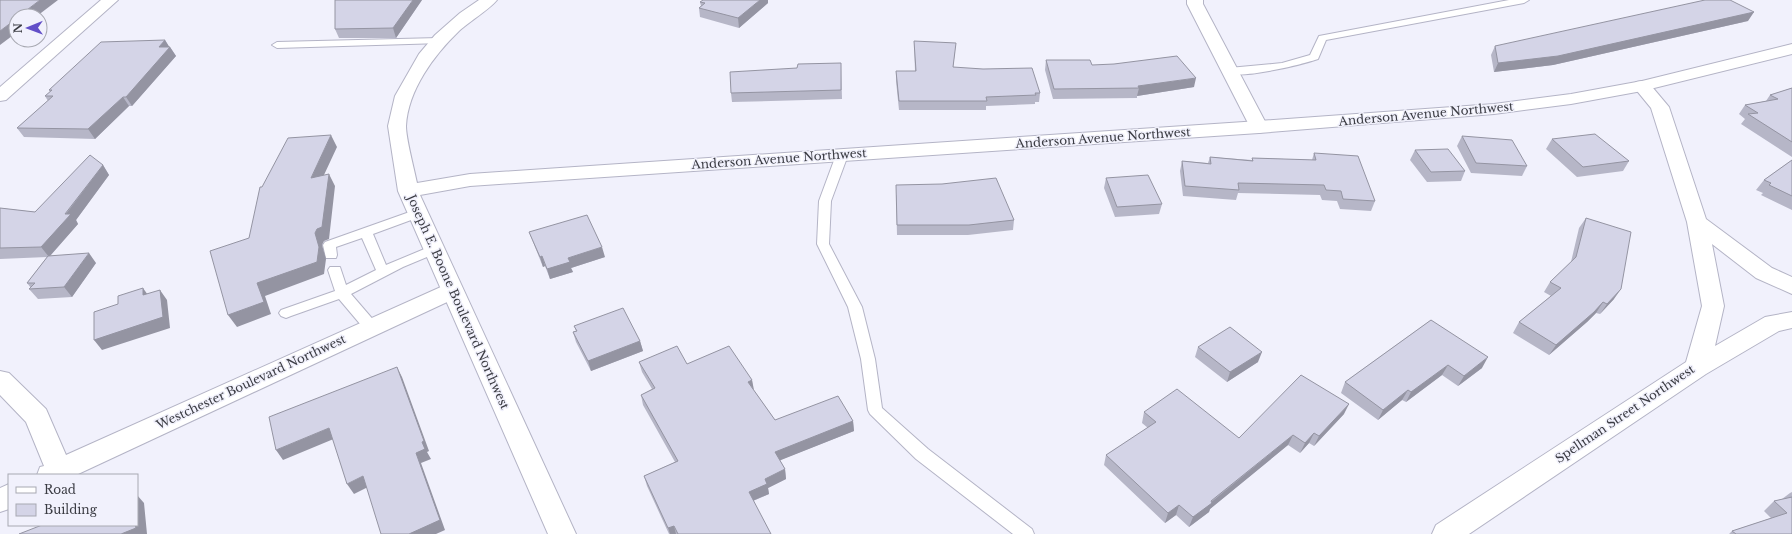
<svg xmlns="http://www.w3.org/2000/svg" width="1792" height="534" font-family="'Libre Baskerville',serif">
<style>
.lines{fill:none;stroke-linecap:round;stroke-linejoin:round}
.lane-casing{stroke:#b4b4c6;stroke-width:2}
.street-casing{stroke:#b4b4c6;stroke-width:2}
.secondary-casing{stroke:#b4b4c6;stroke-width:2}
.lane{fill:#fff;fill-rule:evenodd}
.street{fill:#fff;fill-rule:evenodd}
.secondary{fill:#fff;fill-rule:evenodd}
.wall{fill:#b6b6c7}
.shaded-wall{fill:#9494a2}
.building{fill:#d4d4e7;stroke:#9494a2}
.labels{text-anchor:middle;stroke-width:3;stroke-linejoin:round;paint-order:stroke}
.street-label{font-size:12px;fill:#3b3c43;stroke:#f1f1fc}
</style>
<rect width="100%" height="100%" fill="#f1f1fc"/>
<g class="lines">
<defs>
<path id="lane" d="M1509 0H1529L1524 3 1326 40 1318 59C1304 64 1233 82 1224 71L1229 68 1282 63 1310 55 1319 36Z
M439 38 442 39 444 41 442 43 277 48 272 45 277 42Z
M842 152 848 155 831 201 829 244 862 307 875 359 882 408 928 449 1032 529 1034 534H1013L916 459 870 414 868 410 861 359 848 307 817 244 819 201 836 155Z
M418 209 422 210 424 213 422 216 373 234 386 265 434 245 439 246 440 249 439 252 403 267 351 294 376 323 378 327 376 331 371 332 366 331 339 299 291 316 286 318 281 316 279 313 281 310 335 291 328 270 330 267H340L346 285 376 270 362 238 336 247 337 255 336 258H326L323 245 325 242Z"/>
<path id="street" d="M101 0H118L6 100 0 101V87Z
M1187 0H1203V4L1268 127 1266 131 1259 133 1252 131 1250 127 1187 4Z
M1642 81 1648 82 1669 107 1706 219 1772 268 1792 277V294L1756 278 1712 244 1724 306 1715 346 1765 317 1792 312V328L1779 331 1706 374 1469 534H1432L1436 525 1686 362 1702 306 1687 222 1651 108 1633 86 1636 82Z
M452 282 460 284 463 290 460 296 76 475H37L40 467 44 466 26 422 0 395V371L9 373 46 409 66 455Z
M9 484V509L0 512V488Z"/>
<path id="secondary" d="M479 0H497C491 8 469 22 459 31 434 55 408 90 406 126 406 139 414 168 417 183L470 174 1259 121 1494 104 1571 94 1642 81 1792 44V54L1642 91 1571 104 1494 114 1259 133 470 186 420 195 576 534H548L398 191 388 126 395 96 419 54 435 35 460 13Z"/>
</defs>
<use href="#lane" class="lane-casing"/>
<use href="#street" class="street-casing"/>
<use href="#secondary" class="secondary-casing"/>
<use href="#lane" class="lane"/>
<use href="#street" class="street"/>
<use href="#secondary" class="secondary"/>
</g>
<path class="wall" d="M422 0 396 38H339L335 29Z
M700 2 768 3 739 28 700 17 699 8 701 6Z
M1748 21 1553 65 1494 72 1491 55 1495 46Z
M165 40 169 47H170L176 56 132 106H129L95 139 24 137 17 128 48 101 45 96 50 92 49 90Z
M914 41 955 52 953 67 1040 93 1039 102H1035V104L986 106V110H899L896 81V71H915Z
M1046 60 1092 65 1194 87 1137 96V98L1053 99 1045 70Z
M841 63 842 99 732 102 731 93Z
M1792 88V157L1741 124 1745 119 1739 114 1745 105 1766 101 1770 95Z
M1462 136 1527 166 1522 176 1471 173 1457 146Z
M1552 139 1629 161 1623 171 1577 177 1546 149Z
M1415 150 1465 171 1461 181 1427 182 1410 160Z
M1314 153 1375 201 1371 211 1340 209 1337 201 1322 200 1320 195 1238 193 1236 200 1183 196 1180 171 1182 161 1208 163 1210 157 1252 160V158L1312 160Z
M1792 160V210L1761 195 1763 193 1756 190 1764 180Z
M103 165 109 175 76 220 78 224 50 256 96 263 72 297 38 299 29 289 31 288 27 283 47 257 0 259V208L35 212Z
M1106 178 1162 204 1159 214 1115 217 1104 188Z
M896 195 1014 220 1013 230 968 235H897Z
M1586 218 1614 299 1600 314 1596 313 1587 322 1549 355 1513 333 1519 322 1551 296 1544 292 1550 282 1571 262 1579 228Z
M529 232 605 257 571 268 573 272 550 279 545 266 543 267Z
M1431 320 1482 368 1458 386 1442 375 1406 402 1402 400 1378 420 1341 393 1345 382Z
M574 326 640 341 643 351 591 371 576 342 573 332 576 331Z
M1198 347 1258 362 1227 382 1195 357Z
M639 362 687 364 752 380 753 389 775 420 853 421 854 431 780 460 785 469 786 479 768 488 769 494 753 501 771 534H669L647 486 644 476 675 462 643 405 641 395 652 389 642 372Z
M1144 412 1239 438 1344 414 1314 446 1309 443 1300 453 1288 445 1210 509 1209 512 1189 527 1176 515 1165 523 1104 465 1106 455 1148 428 1142 423Z
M1792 492V534H1729L1732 531 1771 518 1764 511 1774 501 1782 499 1790 493Z"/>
<path class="shaded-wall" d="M40 0H58L37 16H19Z
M413 0H422L396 38 393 28Z
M760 0H768V3L739 28 738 18Z
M1754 12 1748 21 1553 65 1494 72 1498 63Z
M16 19V33L0 45V31Z
M165 40 170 48V47L176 56 132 106 126 97 159 47Z
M1196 78 1194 87 1137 96 1139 88 1138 86Z
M123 97 129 106 95 139 88 129Z
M331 135 337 147 317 190 311 178Z
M103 165 109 175 76 220 78 224 49 257 41 247Z
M329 174 335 186 329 239 324 241 322 245 326 259 324 274 265 296 271 314 237 327 228 315 257 283 315 233Z
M602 247 605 257 571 268 573 272 550 279 547 269 568 258Z
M89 253 96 263 72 297 64 287Z
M542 256 545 266 543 267 540 257Z
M143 288 150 298 143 295Z
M1621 289 1614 299 1600 314 1607 304Z
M160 290 167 300 170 328 102 350 94 340Z
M1603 302 1596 313 1587 322 1549 355 1556 345Z
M640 341 643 351 591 371 588 361Z
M1262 352 1258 362 1227 382 1230 372Z
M1488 357 1482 368 1458 386 1464 376Z
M1448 365 1442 375 1406 402 1411 392Z
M397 367 402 377 429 451 427 452 431 459 421 463 445 530 436 534H409L416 453 422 442Z
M752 380 754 390 748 382Z
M1408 390 1402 400 1378 420 1383 410Z
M1349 404 1344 414 1314 446 1319 436Z
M853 421 854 431 776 462 775 452Z
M329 428 336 438 283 460 276 450Z
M1314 433 1309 443 1300 453 1305 443Z
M1293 435 1288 445 1210 509 1209 512 1189 527 1193 517Z
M785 469 786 479 768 488 769 494 750 502 749 492 765 479Z
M363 476 370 486 354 494 347 484Z
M137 495 144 503 147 534H121L135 525H137Z
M1179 505 1176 515 1165 523 1168 513Z
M674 526 676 534H670L668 528Z"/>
<path class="building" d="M0 0H40L19 16H16V19L0 31Z
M335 0H413L393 28 335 29Z
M703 0H760L738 18 699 8 705 3 700 2Z
M1705 0H1730L1754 12 1558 56 1498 63 1495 46Z
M165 40 159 47H170L126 97H123L88 129 17 128 53 96H45L52 90H49L101 42Z
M914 41 956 43 953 67 983 69 1032 68 1040 93H1035L1036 95 986 97 987 101H899L896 71H916Z
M1177 56 1196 78 1138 86 1139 88 1054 89 1046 60H1090L1092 65 1114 64Z
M841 63V90L731 93 730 72 797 68 798 64Z
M1792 88V142L1748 114 1758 113 1745 105 1778 99 1770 95Z
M1595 134 1629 161 1583 167 1552 139Z
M331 135 311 178 329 174 322 227 317 229 315 233 319 247 317 262 257 283 264 302 228 315 210 251 249 238 260 187H262L288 138Z
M1462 136 1512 140 1527 166 1476 163Z
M1448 149 1465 171 1431 172 1415 150Z
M1314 153 1358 156 1375 201 1343 199 1341 191 1326 190 1324 185 1238 183 1239 190 1185 186 1182 161 1211 164 1210 157 1253 161 1252 158 1316 160Z
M90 155 103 165 65 214H71L41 247 0 248V208L35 212Z
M1792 160V196L1769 185 1771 183 1764 180Z
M1148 175 1162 204 1117 207 1106 178Z
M996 178 1014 220 969 225H897L896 185 942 184Z
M587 215 602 247 568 258 570 262 547 269 542 256 540 257 529 232Z
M1586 218 1631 232 1621 289 1607 304 1603 302 1594 312 1556 345 1519 322 1561 288 1550 282 1576 257Z
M89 253 64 287 29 289 35 283H27L48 256Z
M143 288V295L160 290 163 317 94 340V312L118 304V296Z
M623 308 640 341 588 361 573 332 577 331 574 326Z
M1431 320 1488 357 1464 376 1448 365 1411 392 1408 390 1383 410 1345 382Z
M1230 327 1262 352 1230 372 1198 347Z
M677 346 687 364 729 346 752 380 748 382 775 420 838 396 853 421 775 452 785 469 765 479 767 484 749 492 771 534H678L674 526 668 528 644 476 678 461 641 395 655 388 639 362Z
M397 367 424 441 422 442 425 449 416 453 440 520 409 534H381L363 476 347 484 329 428 276 450 269 417Z
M1301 375 1349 404 1319 436 1314 433 1305 443 1293 435 1211 501 1212 503 1193 517 1179 505 1168 513 1106 455 1156 422 1144 412 1177 389 1239 438Z
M1792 497V534H1736L1732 531 1787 513 1774 501Z
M42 525H135L136 528 121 534H19Z"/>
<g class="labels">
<g class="street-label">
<text transform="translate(1426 114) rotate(-5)" y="4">Anderson Avenue Northwest</text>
<text transform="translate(1103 138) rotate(-4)" y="4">Anderson Avenue Northwest</text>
<text transform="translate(779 159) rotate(-4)" y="4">Anderson Avenue Northwest</text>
<text transform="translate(458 302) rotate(66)" y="4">Joseph E. Boone Boulevard Northwest</text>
<text transform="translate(251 382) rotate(-25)" y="4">Westchester Boulevard Northwest</text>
<text transform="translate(1625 414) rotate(-34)" y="4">Spellman Street Northwest</text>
</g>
</g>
<rect x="8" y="474" width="130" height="52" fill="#f1f1fc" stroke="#a8a9b2"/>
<rect x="16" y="487" width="20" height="6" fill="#ffffff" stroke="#a8a9b2"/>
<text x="44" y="494" font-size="12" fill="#3b3c43">Road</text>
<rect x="16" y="504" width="20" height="12" fill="#d4d4e7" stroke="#a8a9b2"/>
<text x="44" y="514" font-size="12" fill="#3b3c43">Building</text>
<g transform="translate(28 28) rotate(269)"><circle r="19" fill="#f1f1fc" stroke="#a8a9b2"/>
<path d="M0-3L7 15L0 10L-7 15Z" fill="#624fc8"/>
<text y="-6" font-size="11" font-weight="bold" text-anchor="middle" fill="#3b3c43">N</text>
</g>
</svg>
